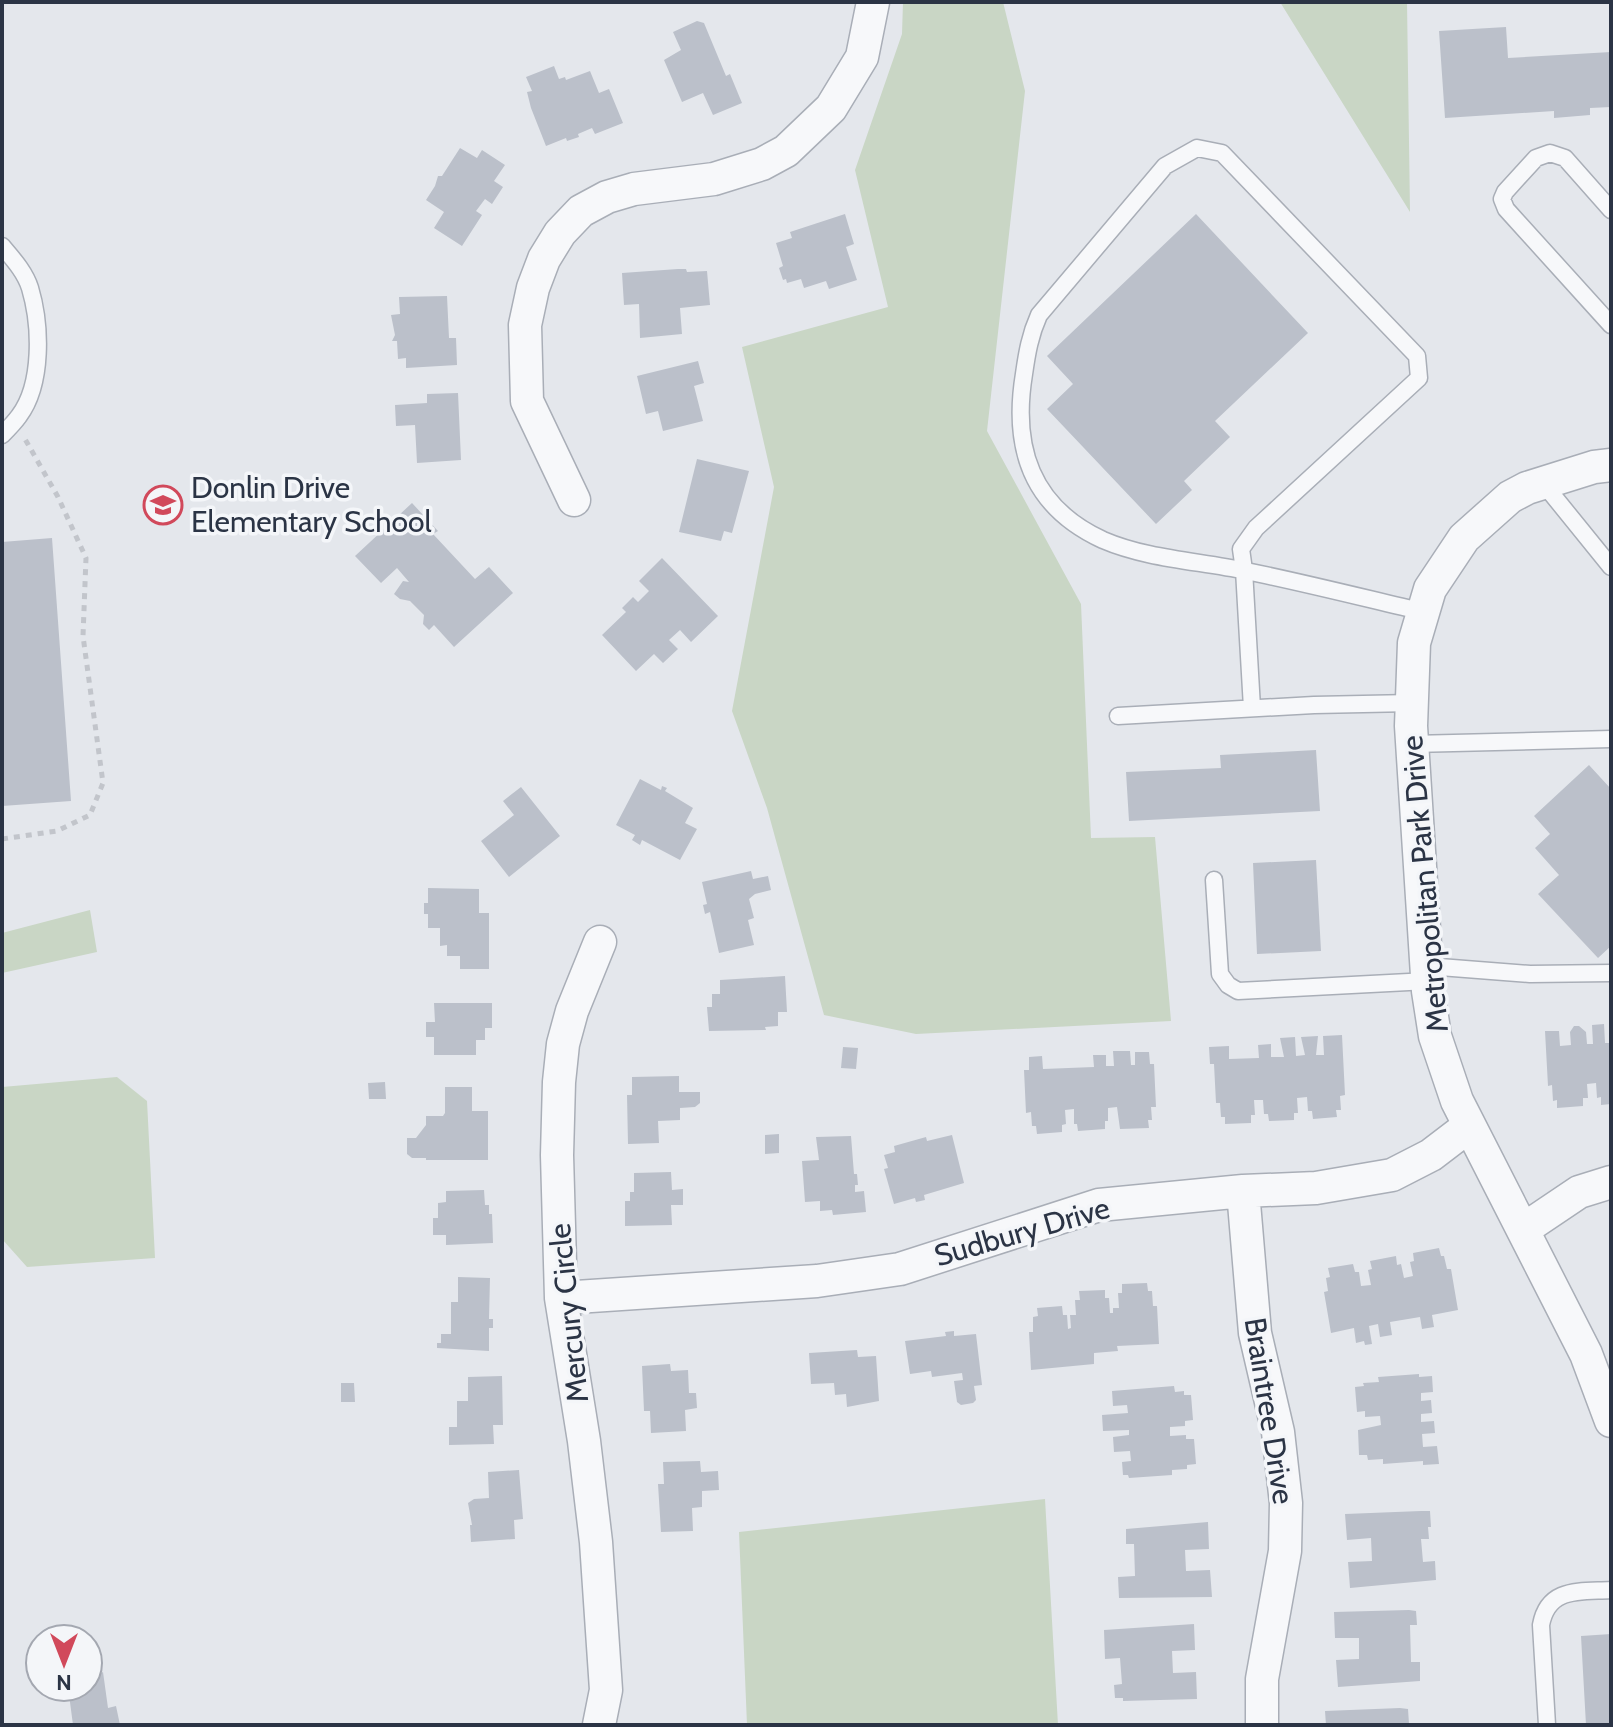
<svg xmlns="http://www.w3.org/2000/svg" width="1613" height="1727" font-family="Cabin,sans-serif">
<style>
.green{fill:#c9d6c5}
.building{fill:#bbc0ca}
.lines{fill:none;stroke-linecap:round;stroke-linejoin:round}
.service-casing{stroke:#a9aeb7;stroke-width:19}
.minor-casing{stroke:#a9aeb7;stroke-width:35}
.path{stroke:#c2c5cb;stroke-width:5;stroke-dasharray:6 6;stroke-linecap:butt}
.service{stroke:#f7f8fa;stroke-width:16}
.minor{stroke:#f7f8fa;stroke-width:32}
.labels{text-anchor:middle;stroke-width:7;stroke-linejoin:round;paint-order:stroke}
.poi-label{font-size:30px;fill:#2b3445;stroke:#f4f6f9;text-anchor:start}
.street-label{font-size:30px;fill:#2b3445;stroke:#f4f6f9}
</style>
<rect width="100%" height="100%" fill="#e4e7ec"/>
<path class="green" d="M903 2H1003L1025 91 987 431 1081 604 1091 838 1155 837 1171 1021 916 1034 824 1015 767 808 732 711 774 487 742 347 888 307 855 170 902 34Z
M1280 2H1407L1410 212Z
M90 910 97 952 2 973V933Z
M117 1077 147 1101 155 1258 27 1267 2 1239V1087Z
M1045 1499 1058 1725H747L739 1532Z"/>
<path class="building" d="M697 21 704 23 726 76 730 74 742 103 713 115 703 93 682 102 664 60 681 50 673 32Z
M1506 27 1508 58 1611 52V107L1590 108V115L1554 118V111L1445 118 1439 31Z
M554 66 559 79 565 77 566 80 590 71 599 93 609 89 623 123 595 134 592 128 578 134 579 137 567 141 566 138 546 146 531 108 527 92 532 91 526 77Z
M460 148 477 158 482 150 505 165 494 181 503 187 492 204 485 199 476 211 482 215 462 246 434 228 444 212 426 200 435 186 438 176H442Z
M845 214 854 244 846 247 857 280 829 289 826 281 804 288 801 279 787 283 786 279 783 280 779 268 783 266 776 243 792 238 790 232Z
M1196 214 1308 333 1215 421 1230 437 1184 481 1192 490 1156 524 1047 409 1073 384 1047 356Z
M678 269H686L687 272 707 271 710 305 680 308 682 334 640 338 639 304 624 305 622 273Z
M447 296 449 338H456L457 365 406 368V358L398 359 397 341H392L395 335 391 315 400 314 399 297Z
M698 361 704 383 694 386 703 421 663 431 658 411 646 414 637 376Z
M458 393 461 460 417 463 415 425 396 426 395 405 427 403V394Z
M697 459 749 471 732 533 724 531 721 541 679 532Z
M412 503 438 531 433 534 475 579 489 567 513 593 454 647 434 625 429 630 423 624 424 615 410 601 400 599 394 594 403 581 409 582 397 568 381 583 355 556Z
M52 538 71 801 2 806V542Z
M662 558 718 616 691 642 680 630 669 640 678 649 663 663 654 654 636 671 602 635 626 612 622 608 633 597 638 602 649 591 639 581Z
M1316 750 1320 811 1129 821 1126 772 1221 768 1220 755Z
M1589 765 1611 789V946L1598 958 1538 894 1559 875 1535 848 1550 834 1534 816Z
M640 779 661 790 662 786 667 788 665 791 693 808 685 823 697 829 680 860 642 840 640 845 632 840 635 835 616 825Z
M521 787 560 836 509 877 481 841 514 815 503 801Z
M1316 860 1321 951 1257 954 1253 863Z
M751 871 753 879 768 876 771 890 755 894 749 899 754 918 748 920 754 945 719 953 710 912 705 914 703 905 707 904 702 882Z
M428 888 479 889V913H489V969H460V956H447V945L440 946V928H428V914H424V903H428Z
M785 976 787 1012H778V1026L765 1027 766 1030 709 1031 707 1007H712V994H720V980Z
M434 1003H492V1028H485V1040H476V1055H434V1037H426V1022H435Z
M1604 1024 1605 1043H1611V1104L1601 1105V1097L1597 1098 1596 1083 1587 1084 1588 1098H1583V1106L1557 1108V1100L1553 1101 1552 1085 1548 1086 1545 1031H1559L1560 1046 1571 1045 1570 1032 1574 1026H1579L1586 1032 1587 1044H1593L1592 1025Z
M1342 1035 1345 1095 1340 1096 1341 1110H1336L1337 1117 1313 1119 1312 1111H1308L1307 1097 1297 1098 1298 1113H1294V1120L1269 1121 1268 1114H1264L1263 1100H1254L1255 1115H1251V1123L1225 1124V1117H1221L1220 1103H1216L1214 1064H1210L1209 1047 1229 1046V1059L1259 1058 1258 1045 1271 1044V1057H1284L1280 1038 1295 1037 1296 1056 1305 1055 1301 1037 1318 1036 1316 1055H1324L1323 1036Z
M843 1047 858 1048 856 1069 841 1068Z
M1113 1051H1130L1131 1065H1135V1052H1149L1150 1064H1154L1156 1107H1151L1152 1120H1148L1149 1128 1120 1129 1117 1107 1108 1108V1121H1105V1129L1078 1131 1077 1124H1074V1109L1065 1110 1066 1124 1062 1125V1132L1037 1134 1036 1126H1032L1031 1112 1026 1113 1024 1070H1029V1057L1042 1056 1043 1069 1094 1067 1093 1055H1106V1066H1114Z
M679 1076V1092H700V1103L695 1107 680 1108V1120L658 1121 659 1143 628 1144 627 1095H632V1077Z
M385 1082 386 1099H369L368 1083Z
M445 1087H472V1111H488V1160H426V1158H412L407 1154V1138H416L426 1125V1116H443L445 1113Z
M779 1134V1153L765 1154V1135Z
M952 1135 964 1183 924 1195 925 1200 916 1202 915 1198 894 1204 884 1169 888 1168 884 1155 895 1152 894 1146 926 1137 927 1141Z
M851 1136 854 1174H857L858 1185H855V1192L864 1191 866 1212 833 1215 832 1210 820 1211V1201L805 1202 802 1161 819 1160 816 1137Z
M671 1172 672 1190 683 1189V1205H671L672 1225 625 1226V1201H630V1192H634V1173Z
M484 1190 485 1205H489V1214H492L493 1243 446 1245V1235H433V1218H438V1203L446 1202V1191Z
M1439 1248 1441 1256H1444L1447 1269H1451L1458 1310 1432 1315 1434 1327 1422 1329 1420 1317 1390 1322 1392 1335 1380 1337 1378 1324 1369 1326 1372 1344 1365 1345 1364 1341 1356 1343 1354 1328 1331 1333 1324 1292 1328 1291 1326 1278 1330 1277 1328 1268 1353 1264 1355 1272H1359L1361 1286 1371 1285 1368 1270 1372 1269 1370 1261 1396 1256 1397 1265 1401 1264 1404 1278 1413 1276 1410 1262 1414 1261 1413 1253Z
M458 1277 490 1278 489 1319H493V1328H489V1351L437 1348V1343H441V1334H451V1302H458Z
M1147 1283 1148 1291H1152L1153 1306H1157L1159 1344 1117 1346 1118 1351 1094 1353V1364L1031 1370 1029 1332H1033V1317L1038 1316 1037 1308 1062 1306 1063 1315H1067L1068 1329 1071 1328 1070 1315H1076L1075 1300H1080L1079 1291 1105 1290V1298H1109L1110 1313H1113V1308H1119L1118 1293H1122V1284Z
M954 1331V1336L976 1334 982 1385 974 1386 976 1400 973 1403 961 1405 957 1402 954 1381 963 1380 962 1373 932 1377 931 1371 910 1374 905 1341 946 1336 945 1332Z
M857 1350 858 1357 876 1356 879 1401 847 1407 846 1394 835 1395 834 1383 811 1384 809 1353Z
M670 1364 671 1371 688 1370 689 1393H696L697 1408 685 1410 686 1431 651 1433 650 1411H644L642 1366Z
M1419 1374V1377L1432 1376 1433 1392 1421 1393V1401L1431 1400 1432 1413 1421 1414V1422L1434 1421 1435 1433 1422 1434 1423 1447 1437 1446 1439 1464 1423 1465V1461L1383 1464V1459L1368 1460 1367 1455H1359L1358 1430 1381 1425 1380 1416 1365 1417V1411L1357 1412 1355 1387 1364 1386 1363 1383 1379 1382 1378 1377Z
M502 1376 503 1425H493L494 1444 449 1445V1427H457V1401H468V1377Z
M341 1383H354L355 1402H341Z
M1174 1386 1175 1392 1184 1391V1395H1191L1193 1420 1185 1421V1426L1170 1427V1436L1186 1435V1439H1194L1196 1464 1187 1465V1469L1172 1470V1475L1129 1478 1128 1475H1123L1122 1462 1131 1461 1130 1451 1114 1452 1113 1437 1129 1435V1430L1103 1431 1102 1415 1128 1413 1127 1405 1113 1406 1112 1391Z
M700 1461 701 1472 718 1471 719 1490 702 1491V1507L692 1508 693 1531 661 1532 658 1484H664L663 1462Z
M519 1470 523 1519 514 1520 515 1539 471 1542 470 1525H472L468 1503 474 1499 489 1498 488 1472Z
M1421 1511H1430L1431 1527H1428L1429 1539H1421L1423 1562 1435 1561 1436 1580 1350 1588 1348 1562 1372 1561 1371 1538 1347 1540 1345 1514Z
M1208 1522 1209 1549 1185 1550 1186 1571 1210 1570 1212 1597 1119 1598 1118 1577 1135 1576 1134 1544H1126V1529Z
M1409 1610 1416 1611 1417 1625H1410L1411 1662H1420V1681L1338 1687 1336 1660 1359 1659V1638H1335L1334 1612Z
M1194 1624 1195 1650 1172 1651 1173 1673 1196 1672 1197 1699 1123 1701V1698H1115L1114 1685 1122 1684 1120 1658 1105 1659 1104 1630Z
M1611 1634V1725H1586L1581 1636Z
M88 1648H98L99 1674 103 1672 108 1708 116 1706 120 1725H73L68 1687H88Z
M1400 1708 1408 1709 1409 1724 1326 1725 1325 1711Z"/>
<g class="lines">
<defs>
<path id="service" d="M1611 210 1565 158 1550 153 1536 158 1505 192 1502 199 1506 209 1611 325
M2 246C13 259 25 272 30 288 41 325 43 384 19 416 14 423 8 429 2 435
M1543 483 1611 567
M1252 708 1244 570 1241 549 1256 528 1419 378 1417 356 1222 153 1197 148 1165 166 1039 315C1030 335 1027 353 1024 374 1012 447 1031 507 1103 540 1147 559 1199 561 1246 571 1305 583 1364 598 1424 612
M1118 716 1314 705 1412 703
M1412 744 1611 739
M1214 880 1220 974 1228 985 1238 991 1428 981
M1427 966 1530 974 1611 973
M1547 1725 1541 1625C1548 1587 1579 1592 1611 1590"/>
<path id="minor" d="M1611 465 1594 467 1527 488 1510 497 1464 538 1430 589 1414 643 1411 726 1428 991 1435 1036 1457 1101 1586 1354 1611 1421
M574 500 527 401 525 325 533 288 544 259 560 233 581 211 607 197 634 189 714 179 762 164 786 151 831 108 862 57 873 2
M1243 1191 1255 1333 1278 1432 1286 1503 1285 1551 1262 1679V1725
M1524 1229 1579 1192 1611 1182
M561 1298 817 1281 900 1269 1099 1205 1243 1191 1316 1188 1392 1175 1431 1155 1469 1126
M599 1725 606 1690 596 1542 584 1441 561 1298 557 1155 559 1082 563 1044 572 1011 600 942"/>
</defs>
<use href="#service" class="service-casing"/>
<use href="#minor" class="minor-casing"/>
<path class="path" d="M2 839 57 831 90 815 103 783 83 636 86 558 58 497 25 439"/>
<use href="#service" class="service"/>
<use href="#minor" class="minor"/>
</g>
<defs>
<symbol id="school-ring" viewBox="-11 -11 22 22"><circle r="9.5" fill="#f4f6f9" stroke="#d1495b" stroke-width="1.5"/><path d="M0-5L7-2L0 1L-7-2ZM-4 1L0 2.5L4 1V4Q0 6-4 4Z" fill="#d1495b"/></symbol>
</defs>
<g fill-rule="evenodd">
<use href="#school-ring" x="141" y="483" width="44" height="44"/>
</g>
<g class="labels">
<g class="poi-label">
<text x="191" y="498">Donlin Drive<tspan x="191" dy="34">Elementary School</tspan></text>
</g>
<g class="street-label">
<text transform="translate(1425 884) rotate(-95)" y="10">Metropolitan Park Drive</text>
<text transform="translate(1022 1232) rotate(-16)" y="10">Sudbury Drive</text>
<text transform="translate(569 1313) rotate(-96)" y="10">Mercury Circle</text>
<text transform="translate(1269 1411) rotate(81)" y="10">Braintree Drive</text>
</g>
</g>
<rect width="1613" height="1727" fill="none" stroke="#2b3445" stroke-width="8"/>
<g transform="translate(64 1663) rotate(180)"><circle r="38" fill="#f4f6f9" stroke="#a4a8b1" stroke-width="2"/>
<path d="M0-6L14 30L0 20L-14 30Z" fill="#d1495b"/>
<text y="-12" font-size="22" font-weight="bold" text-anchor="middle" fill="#2b3445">N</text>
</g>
</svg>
